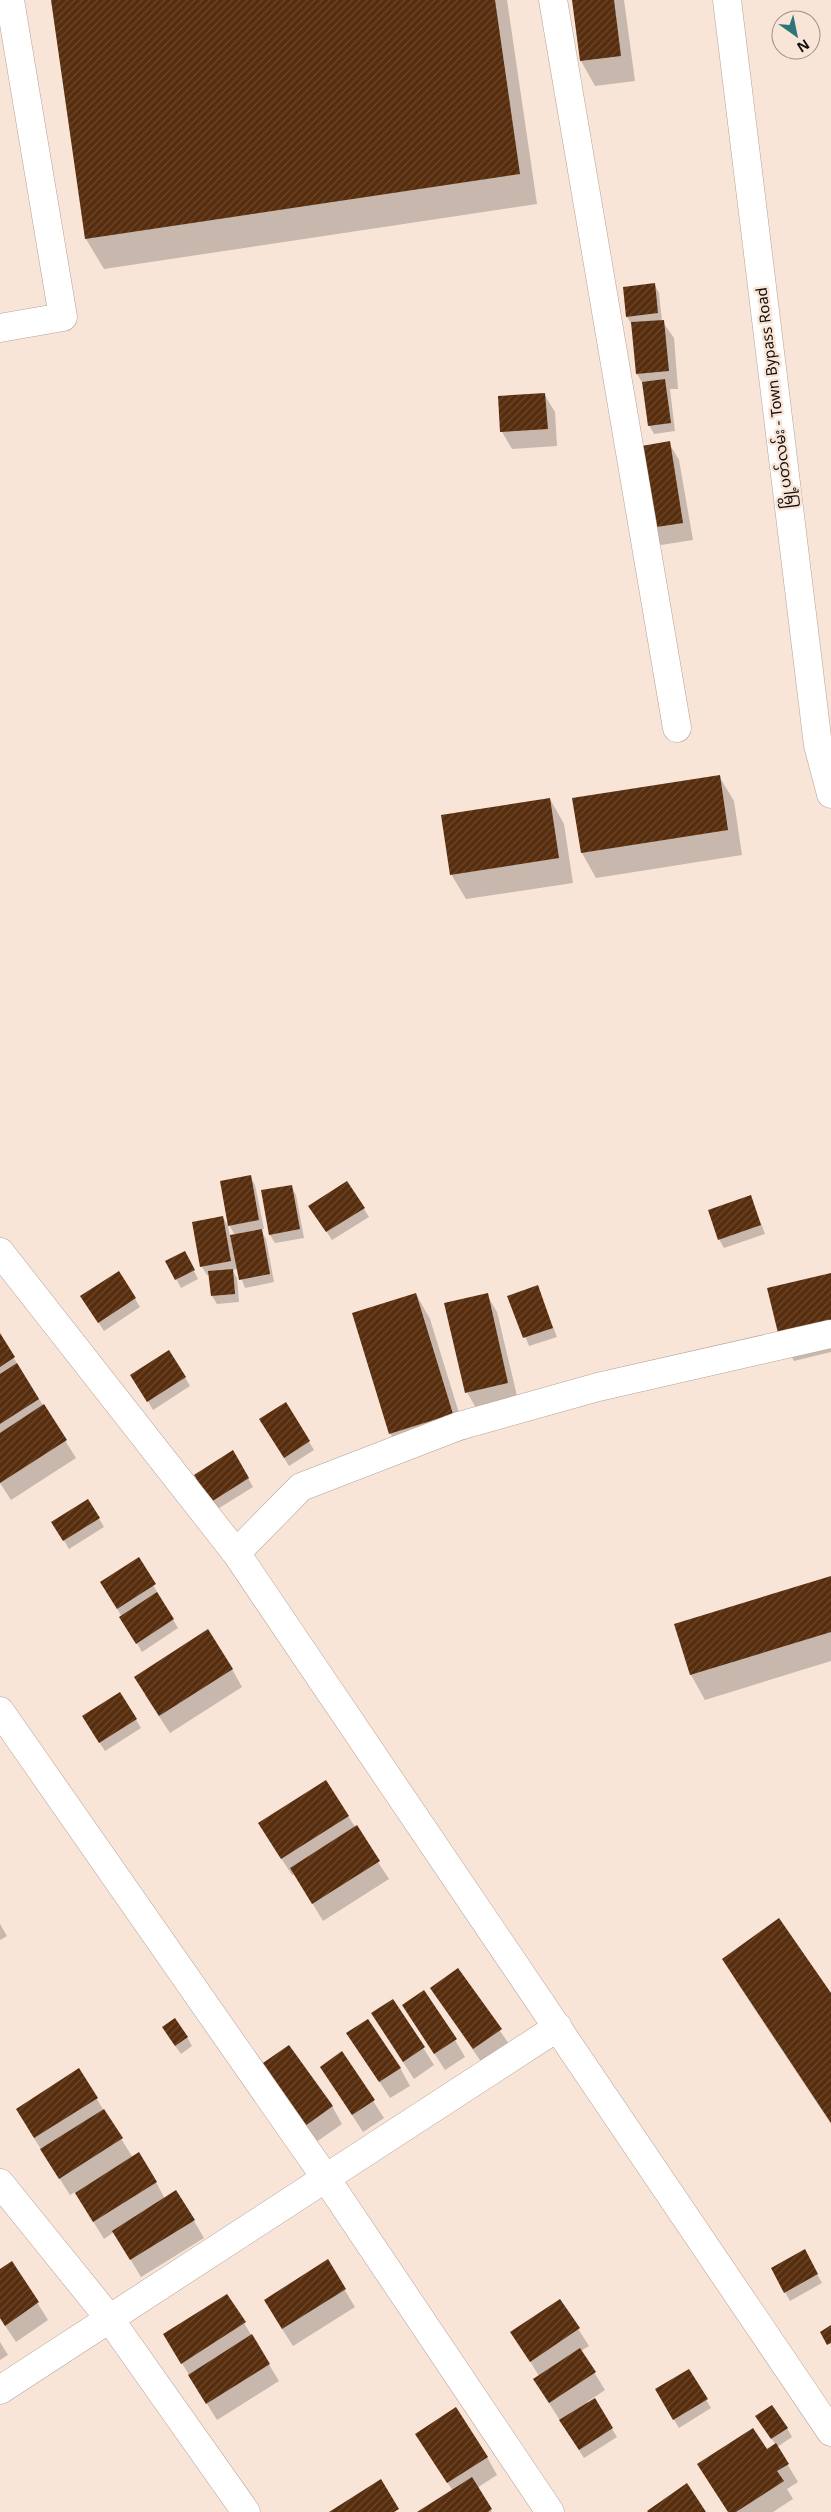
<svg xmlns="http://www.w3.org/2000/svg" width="831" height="2512" font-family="'Noto Sans','Noto Sans Myanmar',sans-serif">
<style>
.shadow{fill:#0003}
.building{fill:url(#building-hatch)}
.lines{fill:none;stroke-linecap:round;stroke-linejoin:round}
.street-casing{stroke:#b5a296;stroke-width:29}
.secondary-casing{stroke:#b5a296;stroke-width:29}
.street{stroke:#fff;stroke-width:28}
.secondary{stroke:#fff;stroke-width:28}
.labels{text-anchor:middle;stroke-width:5;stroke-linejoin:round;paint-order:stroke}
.street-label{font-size:15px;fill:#140e0a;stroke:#f9e5d8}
</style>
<defs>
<pattern id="building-hatch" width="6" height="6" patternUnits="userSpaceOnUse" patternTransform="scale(1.25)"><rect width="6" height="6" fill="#572d0d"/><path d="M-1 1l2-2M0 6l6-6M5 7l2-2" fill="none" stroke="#6a492f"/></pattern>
</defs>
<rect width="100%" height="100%" fill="#f9e5d8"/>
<path class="shadow" d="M52 0H507L537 204 104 269 86 239Z
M573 0H624L635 81 595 86 581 61Z
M654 284 659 293 662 321 674 338 678 389H670L675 431 654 434 649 425 644 386 637 374 632 325 627 317Z
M544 394 555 412 557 446 512 449 502 432 500 397Z
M669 443 679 460 693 540 661 545 651 528Z
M719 776 734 801 742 855 596 878 582 853 574 799Z
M550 799 564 824 573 883 466 899 451 874Z
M250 1176 255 1185 264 1229H260L266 1239 274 1282 245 1288 238 1269 232 1270 237 1278 239 1302 217 1304 212 1296 210 1275H207L202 1267 223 1217 228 1226 230 1236 235 1235 229 1225Z
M291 1186 296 1195 304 1238 275 1243 270 1235Z
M751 1197 765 1234 724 1248 719 1239Z
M364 1209 369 1217 332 1240 315 1214Z
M189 1261 198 1279 181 1288 167 1262Z
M119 1273 140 1307 104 1331 87 1305Z
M831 1275V1352L794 1361 780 1336Z
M537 1286 557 1337 529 1346 509 1296Z
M416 1294 430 1319 467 1439 405 1458 390 1433Z
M487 1295 497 1312 518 1400 477 1410 467 1392Z
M0 1336 76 1458 11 1500 0 1483Z
M185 1377 190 1386 153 1410 137 1383Z
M286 1404 314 1450 289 1466 266 1428Z
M248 1478 253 1487 216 1510 200 1484Z
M88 1500 104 1527 69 1549 53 1522Z
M138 1559 178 1628 142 1652 107 1591Z
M831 1578V1661L705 1700 691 1675 676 1625Z
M232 1669 242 1687 170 1733 145 1695Z
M120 1694 141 1728 105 1751 88 1725Z
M348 1816 389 1879 323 1921 295 1874 292 1875 270 1841Z
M0 1924 7 1936 0 1940Z
M723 1959 831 1995V2124L738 1984Z
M458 1969 511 2047 484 2066 431 1989Z
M393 2000 434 2065 414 2079 383 2031Z
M403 2005 455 2040 465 2057 445 2070Z
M348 2034 400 2068 410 2086 390 2098Z
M168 2036 187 2037 192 2046 181 2054Z
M342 2053 384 2118 363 2132 332 2084Z
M79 2070 133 2158 156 2182 165 2199 194 2221 204 2238 141 2277 114 2232 104 2239 75 2192 70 2195 27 2127Z
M272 2082 332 2106 342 2124 315 2143Z
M804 2251 822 2283 790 2301 772 2269Z
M327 2261 355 2307 293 2346 275 2318Z
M12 2262 48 2320 16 2342 0 2318V2270Z
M227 2295 279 2381 217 2420 175 2352Z
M560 2300 589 2346 581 2351 605 2390 587 2402 588 2404 594 2400 617 2437 584 2458 545 2397 539 2376 512 2332Z
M0 2342 8 2355 0 2360Z
M689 2371 711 2408 679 2428 656 2390Z
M762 2425 787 2428 792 2437 777 2447 798 2482 787 2489 793 2499 773 2512H728L767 2451 776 2445Z
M427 2452 487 2457 497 2475 477 2488 492 2512H420L453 2491Z"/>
<path class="building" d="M51 0H495L520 174 85 239Z
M572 0H614L621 56 580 61Z
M655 283 658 313 626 317 623 287Z
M664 320 669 371 636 374 631 322Z
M665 379 671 423 648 426 642 382Z
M545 393 548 429 500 432 498 396Z
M670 441 683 523 650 528 636 447Z
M720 775 728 830 581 853 572 798Z
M550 798 559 858 450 875 441 815Z
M251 1175 259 1220 228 1226 220 1181Z
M347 1181 365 1208 326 1232 308 1206Z
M292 1185 300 1229 269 1235 261 1190Z
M751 1195 761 1225 718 1240 708 1210Z
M223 1216 231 1261 200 1267 192 1222Z
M262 1229 270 1274 239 1280 230 1235Z
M185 1251 195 1270 175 1280 165 1261Z
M233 1269 235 1294 211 1296 208 1271Z
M119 1271 136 1298 98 1323 80 1296Z
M831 1273V1324L779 1337 767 1288Z
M538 1285 553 1328 523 1338 507 1296Z
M416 1293 453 1414 389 1434 352 1313Z
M488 1293 508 1383 465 1393 444 1303Z
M0 1333 15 1357 0 1367Z
M169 1350 186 1377 147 1402 130 1375Z
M17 1363 39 1399 0 1424V1374Z
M286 1402 310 1441 284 1458 259 1419Z
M44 1404 67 1440 0 1483V1433Z
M233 1450 249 1478 211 1502 194 1475Z
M88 1499 100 1518 63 1541 51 1522Z
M139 1557 156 1584 117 1609 100 1582Z
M831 1576V1632L690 1675 674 1624Z
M157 1592 174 1619 136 1644 119 1617Z
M208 1629 233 1669 159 1716 134 1677Z
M120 1692 137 1719 99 1743 82 1716Z
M326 1780 349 1816 281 1859 258 1823Z
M357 1825 380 1861 312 1904 290 1868Z
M779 1918 831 1993V2123L722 1959Z
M458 1968 502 2029 473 2049 430 1988Z
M424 1990 457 2039 434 2054 402 2005Z
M393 1999 425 2047 403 2062 371 2013Z
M175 2018 188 2037 175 2046 162 2027Z
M368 2019 401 2068 379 2082 346 2033Z
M289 2045 333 2106 305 2126 260 2065Z
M342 2051 375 2100 352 2115 320 2067Z
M79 2068 98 2098 34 2138 16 2109Z
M104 2109 123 2138 59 2179 40 2149Z
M139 2152 157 2182 93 2222 75 2193Z
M176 2190 195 2220 130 2260 112 2231Z
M805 2249 818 2274 784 2293 771 2268Z
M328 2259 346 2289 282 2329 264 2300Z
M12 2261 39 2302 5 2326 0 2318V2269Z
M227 2294 246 2322 181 2364 163 2334Z
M560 2299 580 2328 530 2362 510 2332Z
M831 2325V2343L827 2345 820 2332Z
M252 2334 270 2364 206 2404 188 2375Z
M580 2348 596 2372 549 2403 533 2379Z
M689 2369 708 2399 673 2420 655 2389Z
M595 2398 613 2428 579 2450 559 2420Z
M772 2405 788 2428 771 2439 755 2416Z
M456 2407 488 2457 447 2483 415 2434Z
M753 2428 767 2449 776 2443 789 2464 777 2471 784 2481 736 2512H728L697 2464Z
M472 2477 492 2509 488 2512H417Z
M381 2479 399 2509 394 2512H329Z
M687 2483 706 2512H648L647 2511Z"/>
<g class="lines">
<defs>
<path id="street" d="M553 0 677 728
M0 328 63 317 10 0
M0 1252 236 1553 831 2432
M236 1553 301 1487 459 1426 598 1387 831 1334
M0 1711 325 2177 550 2512
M0 2183 109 2318 246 2512
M0 2390 558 2027"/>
<path id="secondary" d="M727 0 818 745 831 794"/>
</defs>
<use href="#street" class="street-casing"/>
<use href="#secondary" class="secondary-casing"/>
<use href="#street" class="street"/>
<use href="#secondary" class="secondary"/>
</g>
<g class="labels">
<g class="street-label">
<text transform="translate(775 398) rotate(-97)" y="5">မြို့ပတ်လမ်း - Town Bypass Road</text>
</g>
</g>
<g transform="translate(796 35) rotate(147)"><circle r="24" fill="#f9e5d8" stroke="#9d8f86"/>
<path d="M0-4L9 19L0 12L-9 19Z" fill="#2b757b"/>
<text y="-8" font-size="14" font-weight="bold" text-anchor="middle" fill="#140e0a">N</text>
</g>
</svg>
